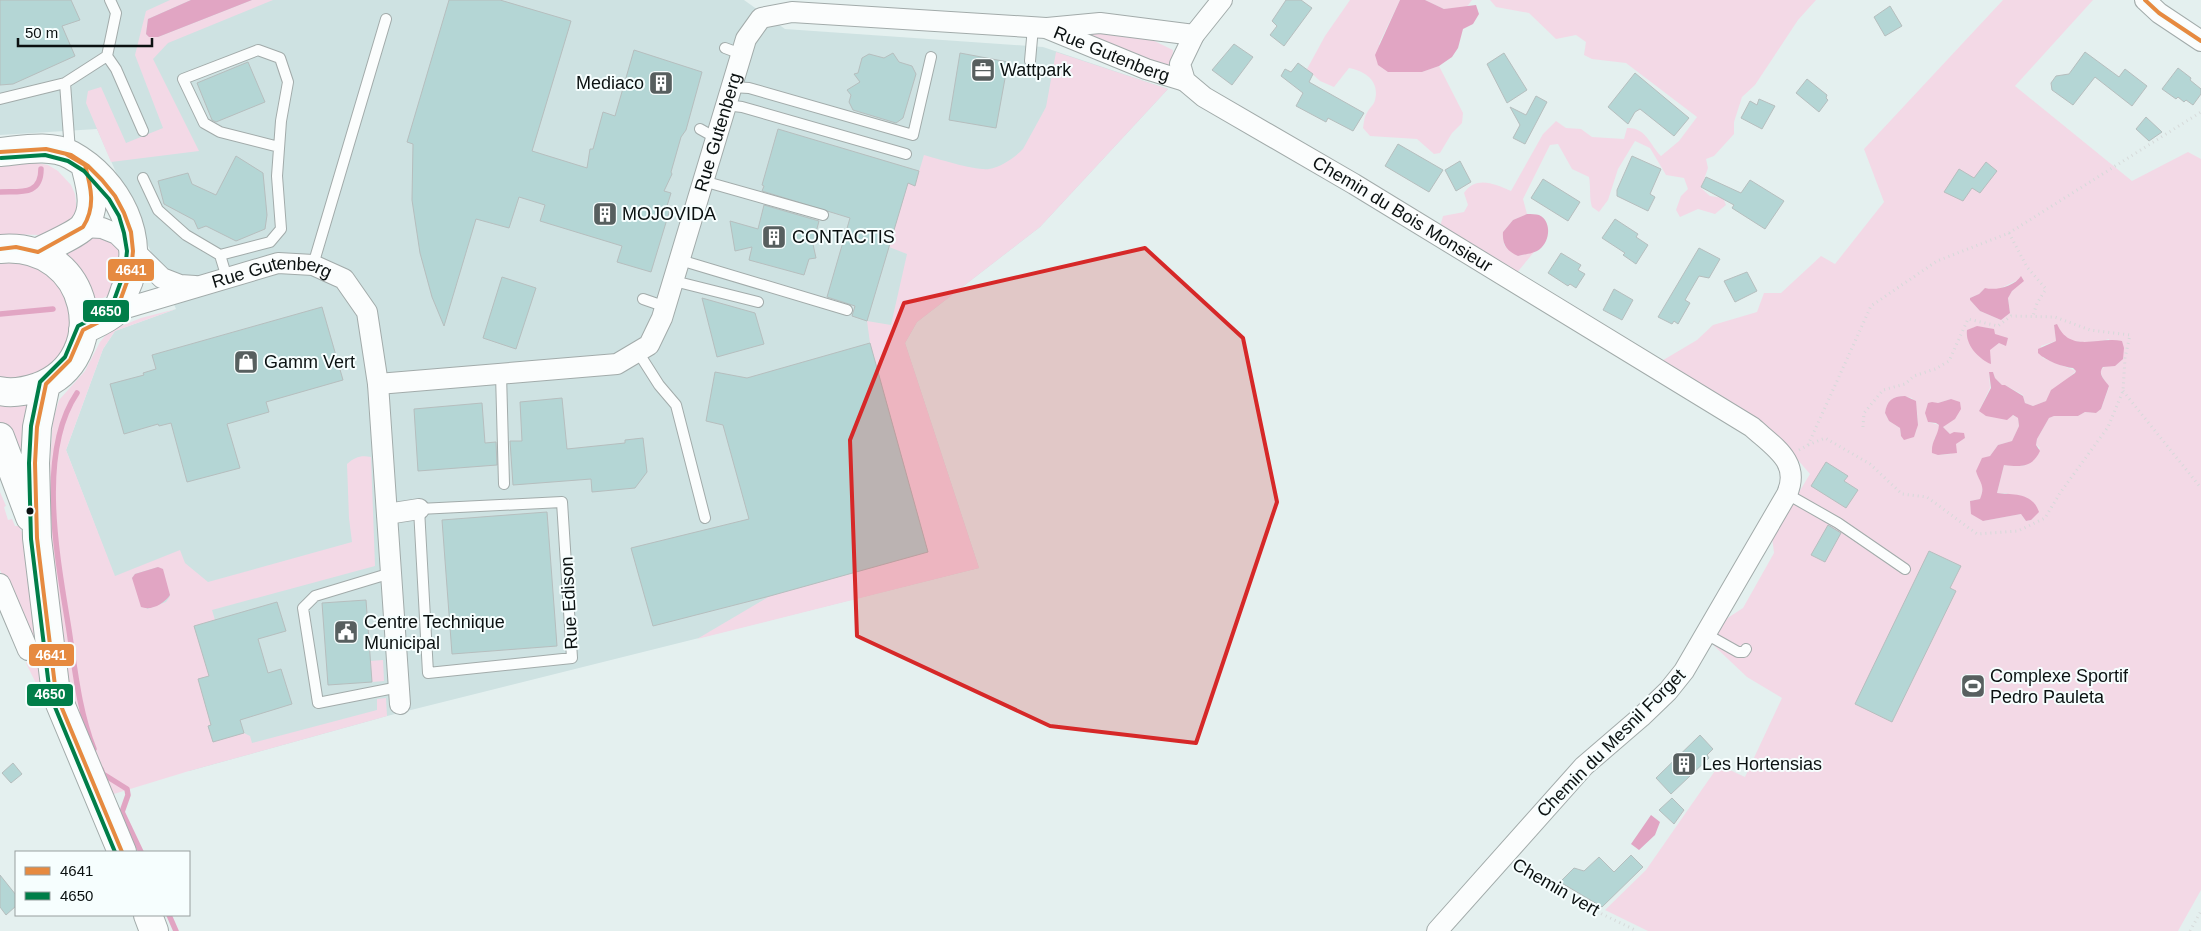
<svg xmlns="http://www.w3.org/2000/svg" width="2201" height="931" font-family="Arial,sans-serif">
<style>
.built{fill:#cee2e2}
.green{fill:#f3d9e6;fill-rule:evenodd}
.water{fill:#e1a5c3}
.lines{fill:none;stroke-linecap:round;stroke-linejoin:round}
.stream{stroke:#e1a5c3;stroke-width:5.5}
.building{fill:#b4d6d5;stroke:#b6bebe}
.lane-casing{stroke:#a2abaa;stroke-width:12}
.street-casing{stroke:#a2abaa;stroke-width:22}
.secondary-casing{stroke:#a2abaa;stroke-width:30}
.path{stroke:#d6dada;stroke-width:3;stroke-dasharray:1 4;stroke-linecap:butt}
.lane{stroke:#fbfdfd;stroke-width:10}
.street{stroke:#fbfdfd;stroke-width:20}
.secondary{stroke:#fbfdfd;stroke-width:28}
.bus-1-casing{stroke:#f6fefe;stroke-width:8}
.bus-2-casing{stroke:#f6fefe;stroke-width:8}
.bus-1{stroke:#e68a40;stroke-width:4}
.bus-2{stroke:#007e49;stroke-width:4}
.marked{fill:#d62828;fill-opacity:0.2;stroke:#d62828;stroke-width:4;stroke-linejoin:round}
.bus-dot{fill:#0b1111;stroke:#f6fefe;stroke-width:2}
.labels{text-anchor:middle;stroke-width:4;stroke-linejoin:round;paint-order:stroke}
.street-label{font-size:18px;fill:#0b1111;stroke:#f6fefe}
.poi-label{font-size:18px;fill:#0b1111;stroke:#f6fefe;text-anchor:start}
.line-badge{stroke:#f6fefe;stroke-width:2}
.badge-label{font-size:14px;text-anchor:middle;font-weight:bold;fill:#fff}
</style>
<rect width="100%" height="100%" fill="#e4f0ef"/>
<path class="built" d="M0 0H744L785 29 1043 47 1168 89 1040 227 917 322 905 343 979 568 387 716 189 771 66 450 103 349 115 331 176 309 97 129 0 135Z"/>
<path class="green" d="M170 0H191L148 19 146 34 148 36 158 37 252 0H273L168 43 153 59 199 151 111 162 86 103 88 91 101 87 126 143 163 128 135 55 146 11Z
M1350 0H1400L1379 44 1396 72H1422L1439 66 1463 113 1462 123 1452 133 1440 153 1434 154 1417 139 1370 136 1363 128C1364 123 1364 117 1367 113 1369 108 1374 105 1375 100 1380 81 1365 71 1349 68L1334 87 1320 81 1307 69 1325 36Z
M1425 0H1472L1466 8 1444 9Z
M1490 0H1816L1798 20 1755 85 1742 97 1734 122V134L1714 156 1706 159 1708 168 1701 188 1710 196 1723 198 1726 205 1715 214 1698 209 1680 217 1676 210 1681 196 1688 189 1684 178 1666 175 1650 148 1635 141 1618 169 1608 200 1599 212 1592 207C1589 197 1591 188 1589 177L1572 169 1558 144 1550 145 1523 199 1527 214 1513 220 1503 232 1504 245 1518 256 1534 252 1515 275 1440 227 1443 216 1464 212 1468 205 1464 193C1476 175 1495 184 1511 191L1543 134 1556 121 1566 128 1581 129 1592 137 1624 139 1627 128C1646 127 1650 145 1661 156L1679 141 1697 117 1626 63 1592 59 1584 55 1586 42 1576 35 1556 39 1529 13 1496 7Z
M2003 0H2093L2015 86 2132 181 2188 152 2201 159V890L2178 931H1648L1605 910 1646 870 1719 765 1745 777 1782 698 1747 677 1709 641 1723 621 1743 608 1774 553 1772 537 1810 474 1785 445 1660 362 1697 340 1713 325 1757 312 1764 293H1781L1821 256 1835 264 1884 202 1864 149ZM2020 279 2008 297 2010 313 2001 320 1980 311 1970 300V298L1979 294 1983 290 1999 289ZM2054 325C2060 328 2060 333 2065 337 2073 345 2100 342 2109 339L2108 366C2094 369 2104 378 2109 387L2101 409 2096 413 2085 412 2078 416H2054L2049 418 2037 439 2036 445 2040 448 2024 466 2004 465 1997 493H2007L2031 520 2026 521 2021 514 1983 521 1970 501 1980 499C1983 492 1983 484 1980 478L1985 458 1990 456 1998 445 2012 441 2019 426 2018 418 2012 415 1979 411 1990 388 1989 372H1993L1995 378 2002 385H2005L2023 395 2025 403 2033 406 2046 401 2050 395 2076 371 2043 358 2041 346 2056 341ZM1973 327 1990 328 1999 343 1989 350 1991 364ZM1900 396 1912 398C1918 409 1919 420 1916 432L1901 436 1900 428 1889 421 1885 413ZM1951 399 1943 427 1950 434 1965 438 1957 442 1951 454 1938 455 1934 439 1939 432V425L1928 422 1938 403Z
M1077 30 1144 36 1173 50 1171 68 1151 64Z
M1056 52 1168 89 1040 227 917 322 905 343 979 568 697 639 770 596 928 552 870 343 867 321 891 325 907 254 889 247 908 183 915 185 924 155C938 159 977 171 989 169 1001 167 1014 158 1023 149L1046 107Z
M37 163 48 165 58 171 71 185 75 194 77 212 73 219 43 235 0 234V165Z
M93 236 108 239 122 252 113 293 95 302 79 267 62 251Z
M24 261 56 280 69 301 70 338 58 360 26 379H0V262Z
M176 309 115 331 103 349 66 450 115 576 180 550 185 563 208 582 352 542 349 518 347 464C355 457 361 455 371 457L375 566 212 610 215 620 194 627 203 655 229 648 222 672 198 679 211 725 208 727 213 742 244 733 250 736 252 743 377 710V699L386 698 387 716 189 771 104 797 67 698 53 580 45 462H50L53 420 59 400 85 371 100 342 109 331 141 318ZM158 567 170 596 166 602 147 609 132 578 135 574Z
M32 400 29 460 15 465 0 426V401Z
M0 492 6 506 4 507 8 520 12 519 15 526H19L28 545 50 712 26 663 31 659 32 643 0 570Z
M383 660 384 681 372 682 370 661Z"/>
<path class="water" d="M191 0H252L158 37H149L146 34 148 19Z
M1400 0H1425L1444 9 1476 5 1479 14 1473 24 1463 29 1458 48 1452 57 1439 66 1422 72H1388L1378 65 1375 55Z
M1527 214C1531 214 1536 214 1539 215 1552 221 1550 241 1540 249 1534 254 1525 254 1518 256 1507 251 1502 245 1503 232L1513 220Z
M2021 276 2024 281 2012 291 2008 298 2010 313 2001 320 1980 311 1970 300V298L1979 294 1985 288C1996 291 2015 286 2021 276Z
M2057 324C2070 354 2098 336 2122 341L2124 348 2123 359 2115 366 2103 367C2097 374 2105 380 2109 386L2101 409 2096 413 2085 412 2078 416H2054L2049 418 2037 439 2036 445 2040 451C2032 468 2020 467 2004 465L1997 493C2013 495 2032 492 2039 512L2031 520 2026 521 2021 514 1983 521 1971 514 1970 501 1980 499C1986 485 1979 482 1976 471L1982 458 1990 456 1998 445 2012 441 2019 426 2018 418 2013 415 2007 420 1986 416 1979 411 1991 388 1989 372H1993L1995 378 2002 385H2005L2023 396 2025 403 2033 406 2046 401 2051 390 2075 373 2076 371 2073 368C2063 367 2046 361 2038 353V349L2056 341 2054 325Z
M1977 326 1994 329 1995 334 2008 338 2006 346 1999 343 1990 350 1991 364C1979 359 1965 345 1967 330Z
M1905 396 1916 401 1918 425 1914 437 1904 440 1901 436 1900 428 1889 421 1885 413C1887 401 1892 396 1905 396Z
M1951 399 1960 402 1961 409 1955 419 1943 427 1950 434 1954 432 1964 433 1965 438 1956 444 1957 453 1938 455 1932 453C1931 441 1938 436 1939 425L1936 423 1928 422 1925 413 1928 403 1932 402 1938 403Z
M158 567 163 569 170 595C164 604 151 611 141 607L132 578 135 574Z
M1651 815 1660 822 1655 835 1639 850 1631 844Z"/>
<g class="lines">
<path class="stream" d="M0 192C20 191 41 196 41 169
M0 314 53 309
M77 393C36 454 58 561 69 630 75 670 79 711 94 749
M101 769 103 774 127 789 128 795 122 812 141 852
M169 915 176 931"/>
</g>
<path class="building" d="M0 0H71L80 20 62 26 75 56 13 84 0 85Z
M449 0H500L571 21 532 151 587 168 590 149H593L603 112 615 116 634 50 702 72 686 130 681 137 671 172 672 174 664 191 671 193 667 206H671L651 272 617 262 622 246 540 221 545 205 519 197 509 228 476 219 444 326 432 297 420 253 412 200 413 144 407 142Z
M1286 0H1301L1312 8 1284 46 1270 35 1277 26 1272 21Z
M1890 6 1902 26 1885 36 1874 17Z
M1234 44 1253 57 1232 85 1212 70Z
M2085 52 2119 77 2125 69 2147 86 2132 106 2095 77 2073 105 2052 90 2051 83 2056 76 2069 74Z
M893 53 899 62 912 66 916 74 903 118 896 123 853 110 849 102 851 95 847 90 860 82 854 74 858 73 862 58 869 54 884 58Z
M960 53 1008 62 996 128 949 120Z
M1504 53 1527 90 1507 103 1487 64Z
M248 62 265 102 216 122 212 120 197 83Z
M1298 63 1313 74 1309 82 1364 113 1353 131 1328 118 1326 122 1296 106 1303 93 1281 76 1285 69 1291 72Z
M2178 68 2191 78 2190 80 2201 89V94L2193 105 2186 100 2184 102 2178 97 2176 99 2162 89Z
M1635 73 1689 118 1674 136 1640 109 1635 112 1628 124 1608 107Z
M1807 79 1827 95 1826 98 1828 100 1819 112 1796 93Z
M1536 96 1547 102 1525 144 1513 138 1520 125 1510 107 1526 115Z
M1759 99 1775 106 1762 129 1741 118 1750 101 1757 105Z
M2146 117 2162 132 2149 141 2136 129Z
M778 129 919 171 915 186 908 183 867 321 852 316 855 306 827 297 850 218 762 191 764 186 762 185Z
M1398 144 1443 170 1429 192 1385 166Z
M236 156 263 173 267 215 265 229 236 241 206 226 198 229 194 220 164 204 158 181 188 173 192 184 216 195Z
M1632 156 1661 169 1650 194 1655 197 1648 211 1617 196V190Z
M1460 161 1471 182 1456 191 1445 170Z
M1986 162 1997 171 1980 193 1972 188 1963 201 1944 192 1959 169 1974 178Z
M1706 177 1741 193 1750 180 1784 201 1765 229 1732 208 1734 205 1701 187Z
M1543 179 1580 202 1568 221 1531 198Z
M764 205 819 221 813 244 816 258 809 259 804 275 749 260 752 247 735 251 730 221 758 229Z
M1615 219 1638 234 1636 237 1648 245 1636 264 1623 255 1625 253 1602 238Z
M1699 248 1720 259 1709 278 1699 276 1685 300 1690 303 1678 324 1674 321 1672 324 1658 317Z
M1561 253 1581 265 1578 270 1585 274 1576 288 1570 284 1568 286 1548 273Z
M1747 272 1757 291 1735 302 1724 281Z
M502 277 536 288 516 349 483 338Z
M1614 289 1633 300 1622 320 1603 310Z
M702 298 755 313 764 344 717 357Z
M322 307 343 380 266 402 269 412 227 424 240 468 187 482 171 423 159 426 158 424 124 434 110 384 144 375 143 373 156 369 152 355Z
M870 343 928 552 770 596 653 626 631 548 749 519 723 425 706 421 715 372 747 378Z
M562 398 567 449 625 443V440L643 438 647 472 635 488 592 492 591 479 513 485 510 441H522L520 402Z
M482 403 485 443 496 442 497 465 418 471 414 409Z
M1826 462 1848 476 1844 481 1858 490 1846 508 1811 486Z
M547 512 557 646 452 654 442 520Z
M1828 525 1841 533 1825 562 1811 555Z
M1929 551 1961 566 1950 588 1956 591 1892 722 1855 704Z
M366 600 372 682 328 685 322 603Z
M277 602 286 631 258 639 268 673 281 669 292 704 240 720 244 733 213 742 208 726 211 725 198 679 209 676 194 626Z
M1700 735 1713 749 1707 755 1709 758 1671 794 1656 778Z
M13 763 22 774 11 783 2 773Z
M1672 798 1684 810 1674 824 1659 810Z
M1631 855 1643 867 1602 907 1560 882 1574 868 1584 871 1599 857 1614 872Z
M0 875 16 895V906L6 915 0 907Z"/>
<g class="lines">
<defs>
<path id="lane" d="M725 48 741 54
M107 56 116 69 143 131
M1030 61 1033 27
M65 83 70 151
M732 87 749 88 913 135 931 57
M0 99 65 83 107 56 116 13 110 0
M726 105 742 107 906 154
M700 129 716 138
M143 178 158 210 186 235 220 255
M703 181 823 215
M680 260 847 310
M313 265 386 19
M227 278 220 255 270 242 281 229 277 176 281 121 288 82 280 58 258 50 183 79 204 123 220 132 279 147
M674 281 758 302
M643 299 666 307
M638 352 659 385 676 405 705 518
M501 374 504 484
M1787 494 1838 523 1905 569
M562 502 572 658 428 673 419 509Z
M391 573 315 596 303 608 318 703 399 687
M1706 634 1738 652H1744L1746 649"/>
<g id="street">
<path id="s1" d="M1222 0 1194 35 1180 64 1185 81 1204 97 1354 184 1752 427C1774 447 1801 462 1787 494L1684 671 1668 691 1641 717 1584 766 1437 931"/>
<path d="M2145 0 2159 13 2201 41"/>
<path d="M1047 28 1100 23 1194 35"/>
<path d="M83 227 102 228 117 234 162 278 180 285 195 286"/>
<path id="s2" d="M116 311 278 263 313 265 344 279 367 312 378 384 400 704"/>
<path id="s3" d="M378 384 617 364 649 345 662 318 746 39 761 18 792 12 1046 28 1146 69 1185 81"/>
<path d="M387 514 419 509"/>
<path d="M0 584 28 650"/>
</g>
<path id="secondary" d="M0 152C22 150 51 144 71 155 117 180 149 240 125 290 123 296 120 306 116 311 108 319 93 325 83 330
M0 249C91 241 114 359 38 387 26 391 12 394 0 391
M38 252C48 247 77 234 83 227 98 209 90 185 85 165
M46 384 37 427 35 463 37 538 56 694 122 852
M0 437 30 517
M148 915 154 931"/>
</defs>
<use href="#lane" class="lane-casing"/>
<use href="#street" class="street-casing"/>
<use href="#secondary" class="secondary-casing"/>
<path class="path" d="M2009 233 2027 267 2046 289 2037 303 2033 316
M2123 391 2201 488
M1808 445 1825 438 1870 464 1902 494 1927 497 1977 534 2018 531 2045 518 2060 493 2108 427 2123 391 2125 358 2130 335 2090 330 2055 317 2011 316 1998 326 1968 319 1949 361 1935 369 1914 376 1905 384 1883 390 1864 413 1863 427
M1799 450 1808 445 1871 306 1937 261 2009 233 2201 112
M1519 866 1602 914 1637 931
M2190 931 2201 911"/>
<use href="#lane" class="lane"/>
<use href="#street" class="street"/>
<use href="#secondary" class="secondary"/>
<defs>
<path id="bus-1" d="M2145 0 2159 13 2201 41
M0 152 46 149 71 155 88 166 102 180 115 196 124 213 131 232 133 251 131 271 117 309 105 319 83 330 70 360 46 384 37 427 35 463 37 538 56 694 122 852
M0 249 16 247 38 252 83 227C96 207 91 187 85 165L66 154"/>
<path id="bus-2" d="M1 158 45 155 68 161 84 171 109 199 119 216 124 233 127 251 125 270 112 306 102 314 78 326 65 357 40 382 31 426 29 463 31 539 50 695 115 852"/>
</defs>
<use href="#bus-1" class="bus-1-casing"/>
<use href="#bus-2" class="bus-2-casing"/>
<use href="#bus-1" class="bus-1"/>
<use href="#bus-2" class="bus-2"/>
</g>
<path class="marked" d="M1145 248 1243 338 1277 502 1196 743 1050 726 857 636 850 440 904 303Z"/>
<defs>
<symbol id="office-square" viewBox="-11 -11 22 22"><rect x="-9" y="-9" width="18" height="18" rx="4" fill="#575f5f" stroke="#f6fefe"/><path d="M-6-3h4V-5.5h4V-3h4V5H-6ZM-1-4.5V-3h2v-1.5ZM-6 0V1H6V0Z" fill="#fff"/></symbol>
<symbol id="building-square" viewBox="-11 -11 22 22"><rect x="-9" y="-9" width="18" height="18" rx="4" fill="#575f5f" stroke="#f6fefe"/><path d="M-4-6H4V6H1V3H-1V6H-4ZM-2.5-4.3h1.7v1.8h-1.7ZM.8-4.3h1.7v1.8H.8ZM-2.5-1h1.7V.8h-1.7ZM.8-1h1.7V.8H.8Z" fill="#fff"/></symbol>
<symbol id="shop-square" viewBox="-11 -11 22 22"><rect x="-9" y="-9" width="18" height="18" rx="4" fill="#575f5f" stroke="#f6fefe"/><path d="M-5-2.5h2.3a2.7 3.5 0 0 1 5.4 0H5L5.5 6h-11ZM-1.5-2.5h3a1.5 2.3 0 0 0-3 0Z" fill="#fff"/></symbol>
<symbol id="civic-square" viewBox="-11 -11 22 22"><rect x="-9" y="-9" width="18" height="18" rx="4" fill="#575f5f" stroke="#f6fefe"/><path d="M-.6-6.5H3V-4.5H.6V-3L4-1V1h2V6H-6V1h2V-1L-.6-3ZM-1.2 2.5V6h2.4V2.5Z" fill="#fff"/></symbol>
<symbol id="stadium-square" viewBox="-11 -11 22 22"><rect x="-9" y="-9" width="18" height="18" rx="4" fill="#575f5f" stroke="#f6fefe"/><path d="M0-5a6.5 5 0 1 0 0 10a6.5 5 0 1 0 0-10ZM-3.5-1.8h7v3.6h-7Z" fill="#fff"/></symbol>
</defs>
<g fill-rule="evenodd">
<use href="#office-square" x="969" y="56" width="28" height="28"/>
<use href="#building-square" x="647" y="69" width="28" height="28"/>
<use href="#building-square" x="591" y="200" width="28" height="28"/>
<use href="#building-square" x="760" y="223" width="28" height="28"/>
<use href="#shop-square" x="232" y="348" width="28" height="28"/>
<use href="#civic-square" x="332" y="618" width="28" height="28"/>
<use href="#stadium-square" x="1959" y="672" width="28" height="28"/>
<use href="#building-square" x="1670" y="750" width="28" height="28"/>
</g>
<circle class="bus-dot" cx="30" cy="511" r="4.5"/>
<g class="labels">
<g class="street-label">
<text dy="6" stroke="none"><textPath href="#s3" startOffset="981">Rue Gutenberg</textPath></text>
<text dy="6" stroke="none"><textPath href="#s3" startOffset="501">Rue Gutenberg</textPath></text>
<text dy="6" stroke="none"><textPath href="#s1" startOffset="350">Chemin du Bois Monsieur</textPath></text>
<text dy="6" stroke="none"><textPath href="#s2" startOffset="162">Rue Gutenberg</textPath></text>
<text transform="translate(569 603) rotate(-93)" y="6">Rue Edison</text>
<text transform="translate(1611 743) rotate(-45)" y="6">Chemin du Mesnil Forget</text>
<text transform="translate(1556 887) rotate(30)" y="6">Chemin vert</text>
</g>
<g class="poi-label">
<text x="1000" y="76">Wattpark</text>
<text x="644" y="89" text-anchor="end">Mediaco</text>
<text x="622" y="220">MOJOVIDA</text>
<text x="792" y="243">CONTACTIS</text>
<text x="264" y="368">Gamm Vert</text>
<text x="364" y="628">Centre Technique<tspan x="364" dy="21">Municipal</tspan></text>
<text x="1990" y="682">Complexe Sportif<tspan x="1990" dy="21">Pedro Pauleta</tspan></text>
<text x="1702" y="770">Les Hortensias</text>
</g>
</g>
<g class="line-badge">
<rect x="107" y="258" width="48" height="24" rx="5" fill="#e68a40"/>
<rect x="82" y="299" width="48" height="24" rx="5" fill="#007e49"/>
<rect x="28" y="643" width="47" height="24" rx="5" fill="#e68a40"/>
<rect x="26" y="683" width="48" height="24" rx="5" fill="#007e49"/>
</g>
<g class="badge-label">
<text x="131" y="275">4641</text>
<text x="106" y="316">4650</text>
<text x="51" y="660">4641</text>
<text x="50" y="699">4650</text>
</g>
<rect x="15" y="851" width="175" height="65" fill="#f6fefe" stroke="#989f9f"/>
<rect x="25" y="867" width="25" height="8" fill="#e68a40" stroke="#989f9f"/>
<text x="60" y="876" font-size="15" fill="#0b1111">4641</text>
<rect x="25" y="892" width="25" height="8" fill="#007e49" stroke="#989f9f"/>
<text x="60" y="901" font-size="15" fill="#0b1111">4650</text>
<path d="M18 38v8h134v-8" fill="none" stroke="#0b1111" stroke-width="2.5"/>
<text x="25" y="38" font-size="15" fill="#0b1111" stroke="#f6fefe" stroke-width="4" paint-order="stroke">50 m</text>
</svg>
